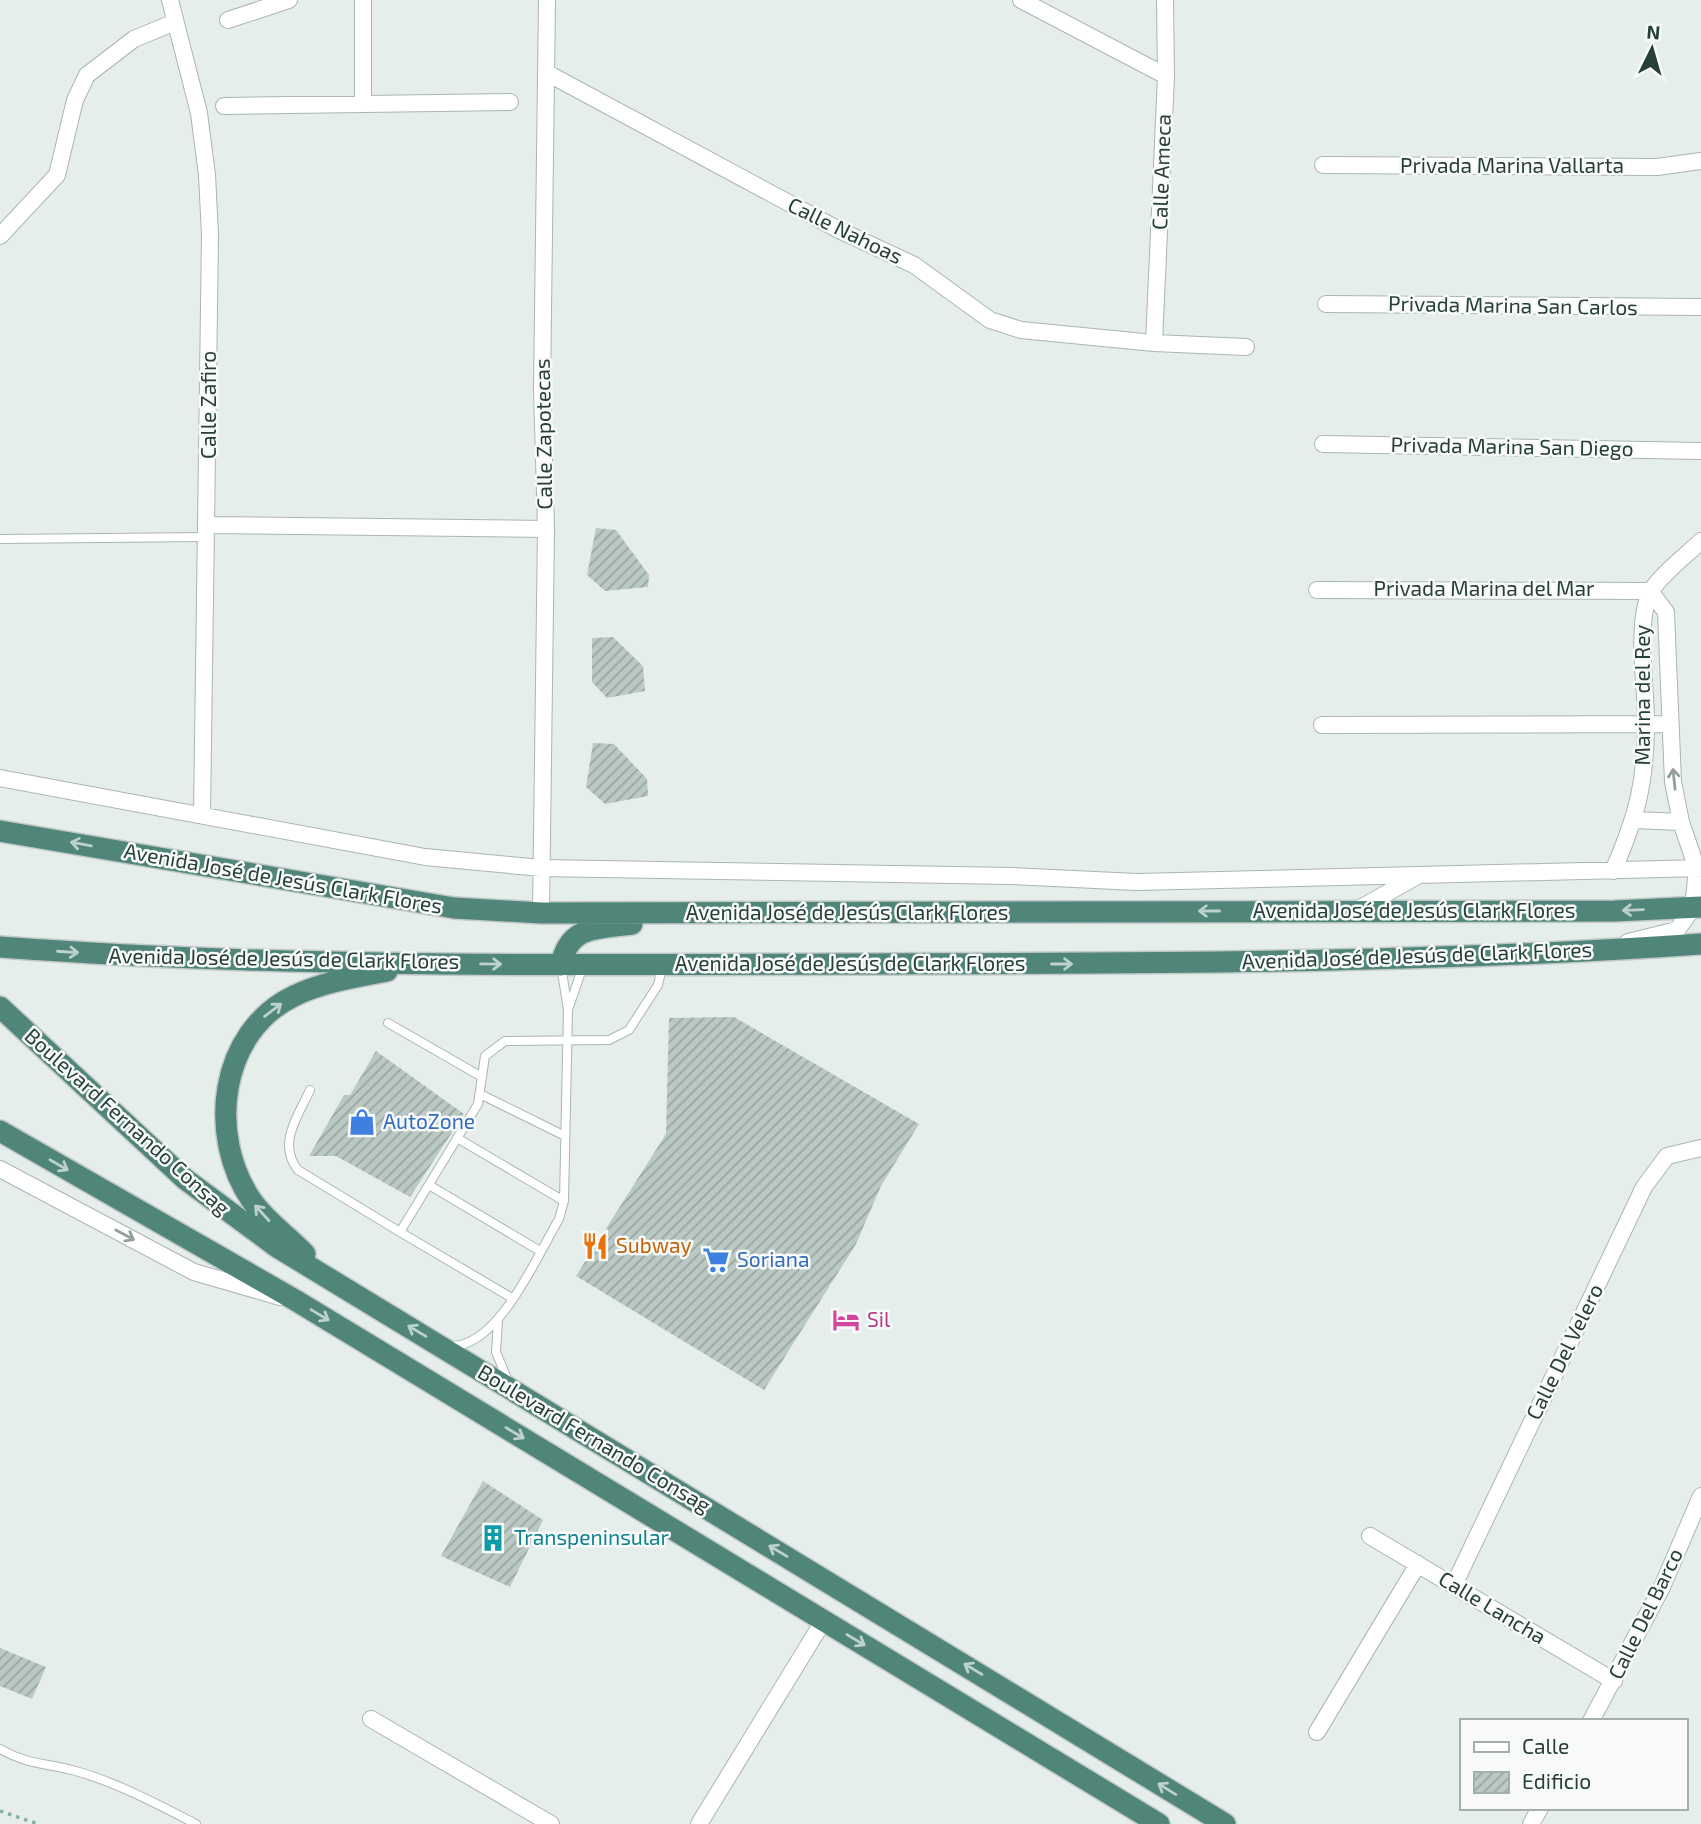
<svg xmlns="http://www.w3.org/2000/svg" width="1701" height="1824" font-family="'Exo 2',sans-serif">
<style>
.building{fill:url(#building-hatch)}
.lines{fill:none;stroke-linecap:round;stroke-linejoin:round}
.service-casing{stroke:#a9b6b2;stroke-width:10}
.minor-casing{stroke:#a9b6b2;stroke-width:18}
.trunk-casing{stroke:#c2c9c8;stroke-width:24}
.path{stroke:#88b0a4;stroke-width:3.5;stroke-dasharray:3.5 5;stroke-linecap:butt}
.service{stroke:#fff;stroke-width:8}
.minor{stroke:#fff;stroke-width:16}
.trunk{stroke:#50867a;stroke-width:21}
.oneway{stroke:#929f9c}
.oneway2{stroke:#bdd1cd}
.labels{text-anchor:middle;stroke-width:5;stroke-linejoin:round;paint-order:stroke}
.street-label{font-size:21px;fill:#263f39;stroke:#f7faf9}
.shop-label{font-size:21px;fill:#366cbe;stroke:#f7faf9;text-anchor:start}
.food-label{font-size:21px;fill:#c56008;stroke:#f7faf9;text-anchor:start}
.hotel-label{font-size:21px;fill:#b23c85;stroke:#f7faf9;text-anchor:start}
.culture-label{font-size:21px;fill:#0d838f;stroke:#f7faf9;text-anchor:start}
</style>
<defs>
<pattern id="building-hatch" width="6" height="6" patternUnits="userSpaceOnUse" patternTransform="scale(1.75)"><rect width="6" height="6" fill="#bbc9c4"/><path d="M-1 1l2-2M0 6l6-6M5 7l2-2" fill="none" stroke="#98a5a0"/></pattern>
</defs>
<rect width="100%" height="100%" fill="#e6eeeb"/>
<path class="building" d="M596 528 616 530 649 575 648 587 605 591 587 575Z
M613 637 643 666 645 691 607 698 592 682V638Z
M593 743 614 744 647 779 648 796 605 804 586 787Z
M734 1017 919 1124 881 1186 856 1244 764 1390 576 1276 666 1134 669 1018Z
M376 1051 464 1114 410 1197 336 1156H309L344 1095H350Z
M483 1481 543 1520 510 1587 441 1556Z
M0 1648 46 1667 32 1699 0 1686Z"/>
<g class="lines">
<defs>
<path id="service" d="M0 539 207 537
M569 1007 583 966
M388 1023 482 1077
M310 1090C298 1116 277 1144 298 1170L400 1232
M480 1094 565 1136
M457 1138 564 1201
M429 1185 540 1251
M512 1298 400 1232 478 1104 485 1056 505 1041 609 1040 629 1030 658 985 662 968
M498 1321 496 1352 508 1381
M452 1346C499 1346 537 1256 559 1219L564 1201 568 1010 561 966
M0 1749C26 1764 44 1763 72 1770 114 1781 157 1804 196 1824"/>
<path id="minor" d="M170 0 199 113 207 175 210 235 202 815
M1021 0 1166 76
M228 20 289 0
M547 73 839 230 914 265 990 320 1021 330 1154 343 1246 347
M363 104V0
M224 106 510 102
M1323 165 1657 167 1701 161
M0 236 57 175 75 100 87 75 134 39 175 22
M1326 304 1701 307
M1154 343 1166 76 1165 0
M1323 444 1701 451
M208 525 546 529
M1317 590 1650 591
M1322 725 1670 724
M0 778 425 857 541 868 1012 876 1137 882 1701 868
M1635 820 1681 822
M1613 871C1637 816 1646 782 1646 722 1646 685 1636 628 1649 595 1655 579 1688 554 1701 541
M1355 911 1419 875
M541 913 546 529 542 389 547 0
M1628 942 1677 930 1693 908 1697 869 1681 822 1673 782 1666 612 1650 591
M0 1169 194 1272 280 1297
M1370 1536 1614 1681
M1454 1585 1644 1187 1667 1156 1701 1148
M371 1719 551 1824
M1591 1721 1662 1587 1701 1496
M1317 1732 1418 1564
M699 1824 824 1620
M1531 1824 1540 1808"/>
<path id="trunk" d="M0 831 454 908 541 913 1615 911 1701 907
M0 947C281 968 564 965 846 964 1131 963 1417 964 1701 944
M561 965C569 925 597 929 632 924
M0 1007 185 1179 277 1247 1225 1824
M0 1131 295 1300 1159 1824
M305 1254C288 1236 266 1221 252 1201 207 1136 219 1032 294 996 323 982 356 977 387 971"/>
</defs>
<use href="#service" class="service-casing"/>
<use href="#minor" class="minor-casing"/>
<use href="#trunk" class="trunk-casing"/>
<path class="path" d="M0 1811 38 1824"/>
<use href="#service" class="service"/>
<use href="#minor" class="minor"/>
<use href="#trunk" class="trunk"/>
</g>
<defs><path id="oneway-shaft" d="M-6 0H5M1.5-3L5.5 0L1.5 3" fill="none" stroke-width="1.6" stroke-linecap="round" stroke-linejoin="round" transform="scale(1.75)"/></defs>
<g class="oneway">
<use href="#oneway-shaft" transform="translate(1674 779) rotate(-96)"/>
<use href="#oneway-shaft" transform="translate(125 1235) rotate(28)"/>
</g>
<g class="oneway2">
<use href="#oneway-shaft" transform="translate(81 844) rotate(-170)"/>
<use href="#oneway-shaft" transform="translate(1633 910) rotate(178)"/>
<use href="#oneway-shaft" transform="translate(1209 911) rotate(180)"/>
<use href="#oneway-shaft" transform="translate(68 952) rotate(4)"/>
<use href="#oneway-shaft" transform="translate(491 964) rotate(1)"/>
<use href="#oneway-shaft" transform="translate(1062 964)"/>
<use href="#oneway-shaft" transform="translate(273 1010) rotate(-37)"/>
<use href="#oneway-shaft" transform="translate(59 1165) rotate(30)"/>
<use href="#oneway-shaft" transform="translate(262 1213) rotate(-132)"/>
<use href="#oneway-shaft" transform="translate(320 1315) rotate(31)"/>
<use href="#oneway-shaft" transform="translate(417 1331) rotate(-149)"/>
<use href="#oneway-shaft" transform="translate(515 1433) rotate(31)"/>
<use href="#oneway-shaft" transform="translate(778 1551) rotate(-149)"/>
<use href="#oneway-shaft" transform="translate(856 1640) rotate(31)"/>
<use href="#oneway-shaft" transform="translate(973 1669) rotate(-149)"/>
<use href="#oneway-shaft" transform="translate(1167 1789) rotate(-148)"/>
</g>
<defs>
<symbol id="shop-bare" viewBox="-9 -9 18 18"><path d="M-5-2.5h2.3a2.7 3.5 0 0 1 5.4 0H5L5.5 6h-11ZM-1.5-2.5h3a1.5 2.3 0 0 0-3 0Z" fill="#3f7fe0" stroke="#f7faf9" stroke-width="2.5" paint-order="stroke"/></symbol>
<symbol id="restaurant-bare" viewBox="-9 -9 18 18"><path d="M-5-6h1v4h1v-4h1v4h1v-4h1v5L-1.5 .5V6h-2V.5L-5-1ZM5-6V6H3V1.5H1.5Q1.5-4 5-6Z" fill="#e8710a" stroke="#f7faf9" stroke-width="2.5" paint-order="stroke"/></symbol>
<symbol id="supermarket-bare" viewBox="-9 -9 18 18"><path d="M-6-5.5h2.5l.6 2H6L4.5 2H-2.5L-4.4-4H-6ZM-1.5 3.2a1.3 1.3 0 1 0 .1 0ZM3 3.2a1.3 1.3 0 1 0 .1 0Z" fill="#3f7fe0" stroke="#f7faf9" stroke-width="2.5" paint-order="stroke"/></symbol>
<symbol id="hotel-bare" viewBox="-9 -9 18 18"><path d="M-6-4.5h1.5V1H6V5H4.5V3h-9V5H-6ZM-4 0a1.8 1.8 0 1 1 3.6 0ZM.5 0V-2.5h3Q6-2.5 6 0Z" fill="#d1479c" stroke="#f7faf9" stroke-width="2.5" paint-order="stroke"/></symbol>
<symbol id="building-bare" viewBox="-9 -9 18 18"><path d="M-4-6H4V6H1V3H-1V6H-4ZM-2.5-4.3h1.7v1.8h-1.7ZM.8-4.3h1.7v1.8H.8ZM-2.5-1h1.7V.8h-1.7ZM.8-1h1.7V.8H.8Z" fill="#0f9aa8" stroke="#f7faf9" stroke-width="2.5" paint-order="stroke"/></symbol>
</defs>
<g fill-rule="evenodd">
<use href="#shop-bare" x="343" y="1103" width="38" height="38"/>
<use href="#restaurant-bare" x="576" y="1227" width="38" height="38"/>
<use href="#supermarket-bare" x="697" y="1241" width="38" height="38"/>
<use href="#hotel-bare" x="827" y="1301" width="38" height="38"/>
<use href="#building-bare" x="474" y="1519" width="38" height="38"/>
</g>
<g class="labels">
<g class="street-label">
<text x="1512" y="173">Privada Marina Vallarta</text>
<text transform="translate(1162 172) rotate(-88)" y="7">Calle Ameca</text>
<text transform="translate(845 231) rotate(26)" y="7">Calle Nahoas</text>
<text transform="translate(1513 306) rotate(1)" y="7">Privada Marina San Carlos</text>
<text transform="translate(209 405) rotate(-90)" y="7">Calle Zafiro</text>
<text transform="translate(544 434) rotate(-91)" y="7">Calle Zapotecas</text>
<text transform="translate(1512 447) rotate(1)" y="7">Privada Marina San Diego</text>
<text x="1484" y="596">Privada Marina del Mar</text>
<text transform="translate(1643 695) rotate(-90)" y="7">Marina del Rey</text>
<text transform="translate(283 879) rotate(10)" y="7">Avenida José de Jesús Clark Flores</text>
<text x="1414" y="918">Avenida José de Jesús Clark Flores</text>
<text x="847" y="920">Avenida José de Jesús Clark Flores</text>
<text transform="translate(1417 956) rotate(-2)" y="7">Avenida José de Jesús de Clark Flores</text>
<text transform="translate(284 959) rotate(1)" y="7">Avenida José de Jesús de Clark Flores</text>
<text x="850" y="971">Avenida José de Jesús de Clark Flores</text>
<text transform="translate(127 1122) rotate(42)" y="7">Boulevard Fernando Consag</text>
<text transform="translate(1565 1352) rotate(-64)" y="7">Calle Del Velero</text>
<text transform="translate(594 1439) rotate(31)" y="7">Boulevard Fernando Consag</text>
<text transform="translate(1492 1608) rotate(31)" y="7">Calle Lancha</text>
<text transform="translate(1646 1614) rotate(-64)" y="7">Calle Del Barco</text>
</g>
<g class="shop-label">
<text x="383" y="1129">AutoZone</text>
<text x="737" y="1267">Soriana</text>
</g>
<g class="food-label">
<text x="616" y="1253">Subway</text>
</g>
<g class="hotel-label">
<text x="867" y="1327">Sil</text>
</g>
<g class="culture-label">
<text x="514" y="1545">Transpeninsular</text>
</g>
</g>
<rect x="1460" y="1719" width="228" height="91" fill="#f7faf9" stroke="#a3afac" stroke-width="2"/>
<rect x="1474" y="1742" width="35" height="10" fill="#ffffff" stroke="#a3afac" stroke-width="2"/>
<text x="1522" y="1754" font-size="21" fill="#263f39">Calle</text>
<rect x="1474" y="1772" width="35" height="21" fill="url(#building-hatch)" stroke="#a3afac" stroke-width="2"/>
<text x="1522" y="1789" font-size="21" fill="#263f39">Edificio</text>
<g transform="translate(1652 49) rotate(5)" stroke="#f7faf9" stroke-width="5" paint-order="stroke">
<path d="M0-5L12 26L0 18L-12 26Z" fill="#263f39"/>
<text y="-10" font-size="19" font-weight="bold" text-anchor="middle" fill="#263f39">N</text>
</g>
</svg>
